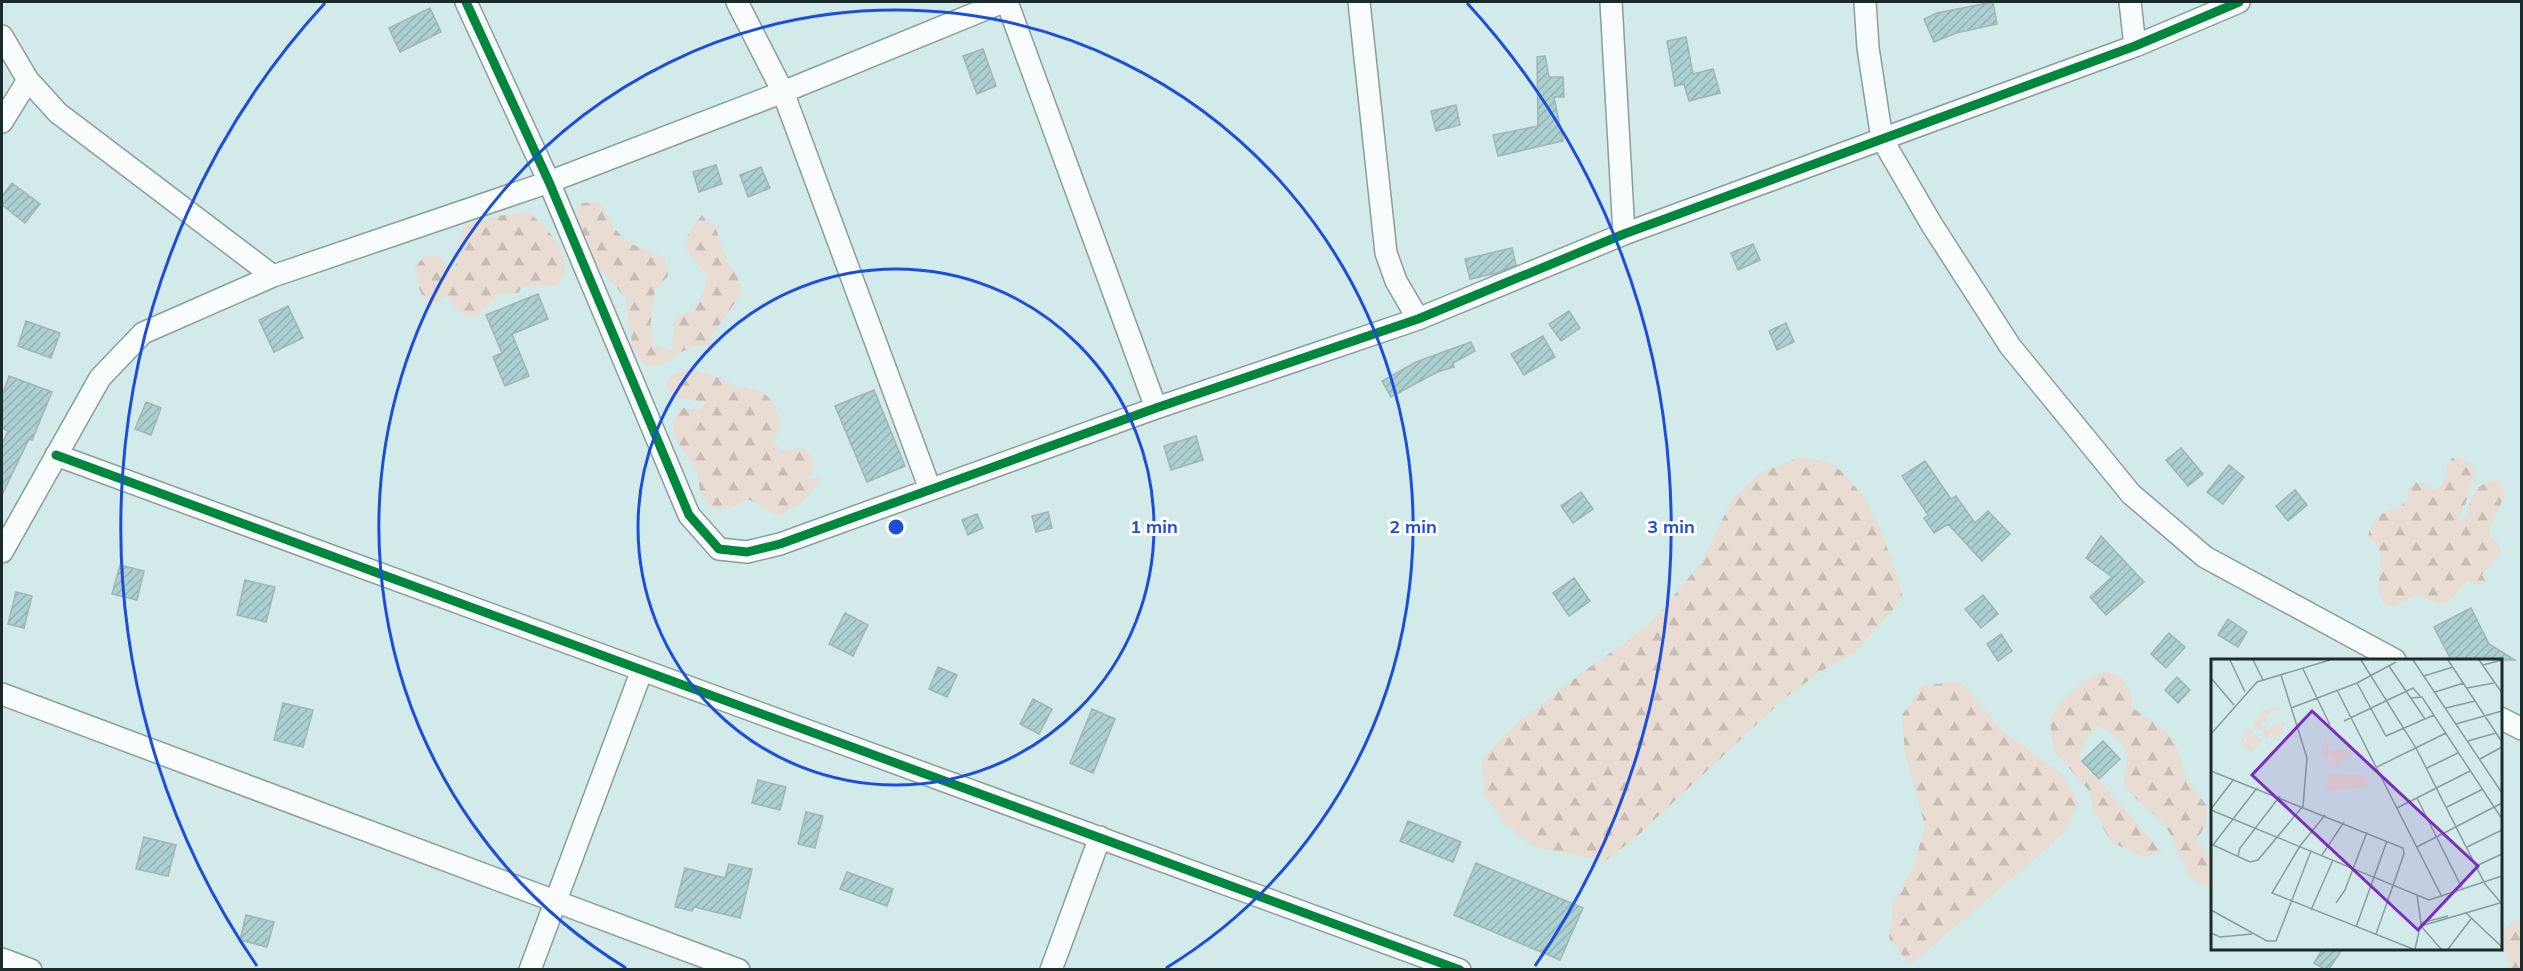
<svg xmlns="http://www.w3.org/2000/svg" width="2523" height="971" font-family="Mulish,sans-serif">
<style>
.forest{fill:url(#forest-firs)}
.building{fill:url(#building-hatch);stroke:#a2b5b4;stroke-width:1.5}
.lines{fill:none;stroke-linecap:round;stroke-linejoin:round}
.minor-casing{stroke:#8b9e9d;stroke-width:24}
.minor{stroke:#f8fcfc;stroke-width:21}
.cycleway-casing{stroke:#fff;stroke-width:13}
.cycleway{stroke:#00873e;stroke-width:9}
.ring{fill:none;stroke:#1d4ed8;stroke-width:3}
.inset-road{fill:none;stroke:#889e9d;stroke-width:1.5}
.view{fill:#7b2cbf;fill-opacity:0.15;stroke:#7b2cbf;stroke-width:3}
.inset-edge{fill:none;stroke:#1a2b2b;stroke-width:3}
.centre{fill:#1d4ed8;stroke:#fff;stroke-width:3}
.ring-label{font-size:18px;text-anchor:middle;font-weight:bold;fill:#1d4ed8;stroke:#fff;stroke-width:6;stroke-linejoin:round;paint-order:stroke}
</style>
<defs>
<pattern id="forest-firs" width="22" height="20" patternUnits="userSpaceOnUse" patternTransform="scale(1.5)"><rect width="22" height="20" fill="#e9dcd2"/><path d="M5 1l3.5 6h-7zM16 11l3.5 6h-7z" fill="#c7bdb4"/></pattern>
<pattern id="building-hatch" width="6" height="6" patternUnits="userSpaceOnUse" patternTransform="scale(1.5)"><rect width="6" height="6" fill="#acd0d0"/><path d="M-1 1l2-2M0 6l6-6M5 7l2-2" fill="none" stroke="#93b3b3"/></pattern>
</defs>
<rect width="100%" height="100%" fill="#d2eae9"/>
<path class="forest" d="M599 202C621 242 623 241 665 258L668 276 655 290 650 328 654 345 672 350 673 333 678 316 694 311 703 294 708 276 684 246 690 230 702 215 715 226 727 262 737 275 742 293 709 339 713 346H694L677 354 663 365H644L633 350 625 297 575 241 573 223 582 203Z
M527 212C548 225 580 264 556 286H523L518 293 499 294 474 319 457 310 446 295 430 307 420 291 415 268 421 260 431 255 440 257 452 271C465 253 457 241 463 230 469 219 514 213 527 212Z
M688 369 722 378 738 388 747 387 764 393 770 399 778 415 780 424 774 442 780 450C789 452 796 449 805 449 816 460 817 469 806 480L821 476C809 498 802 504 779 515 766 512 759 502 746 499 729 511 711 517 701 493 698 485 699 477 696 470 686 448 659 434 682 408L701 410 706 402 677 398 666 384 671 376Z
M1800 457C1810 459 1828 461 1836 467 1875 499 1889 551 1903 598L1855 652 1823 670 1786 697 1636 837 1605 861 1532 846 1504 822 1484 795 1482 760 1505 734 1531 712 1591 666 1624 644 1654 619 1701 563 1733 498 1760 473Z
M2452 458C2463 458 2469 460 2475 471L2465 505 2457 520 2466 519C2470 499 2476 480 2499 480L2505 495 2489 529 2491 538 2498 543 2501 551 2482 575 2487 583 2476 584 2468 580 2450 600 2442 604 2416 595 2393 607C2367 600 2385 572 2380 552 2378 546 2372 541 2368 536 2376 506 2393 515 2408 500V490L2415 482 2426 484 2433 490 2443 485 2447 466Z
M2104 671 2120 676 2130 690 2133 708 2163 729 2175 743 2186 778 2207 806 2206 823 2197 840 2212 859V885L2199 884 2186 871 2172 837 2162 821 2133 796 2123 782C2132 751 2125 739 2097 725L2085 740 2079 757 2088 771 2102 783 2162 852 2144 857 2111 842 2093 809 2090 792 2055 752 2051 735V717L2061 702 2087 679Z
M1959 681 2006 734 2061 773 2079 803 2062 835 1910 965 1889 938 1894 902 1914 865 1925 826 1905 754 1902 715 1923 686Z
M2515 920H2521V969H2504L2509 965 2508 957 2501 948V931Z"/>
<path class="building" d="M1993 2 1997 24 1956 33 1934 42 1924 19 1937 13Z
M430 8 441 32 400 52 389 28Z
M1686 37 1693 74 1713 69 1720 93 1689 101 1684 84 1675 86 1667 41Z
M983 49 996 86 977 94 963 56Z
M1545 56 1549 77H1563L1564 97H1554L1563 141 1498 156 1493 135 1538 126 1537 57Z
M1456 105 1460 125 1436 131 1431 111Z
M716 165 722 184 699 192 693 172Z
M761 167 770 188 748 197 740 175Z
M12 183 40 204 25 223 2 205V196Z
M1753 244 1760 260 1738 270 1731 253Z
M1512 248 1516 265 1497 273 1470 279 1465 259Z
M538 294 548 319 512 334 529 376 505 386 493 357 502 353 486 315Z
M288 306 303 338 274 352 259 320Z
M1569 311 1580 328 1561 341 1549 324Z
M26 321 60 333 51 358 18 346Z
M1786 323 1794 342 1777 350 1769 331Z
M1543 336 1555 357 1524 375 1511 354Z
M1471 342 1475 351 1453 363 1454 367 1437 372 1391 397 1382 381 1416 362Z
M9 376 52 392 32 440 29 439 2 495V444L8 431 2 428V396Z
M874 390 905 466 867 482 835 406Z
M146 402 161 408 151 435 135 429Z
M1196 436 1203 460 1171 470 1164 446Z
M2181 448 2203 474 2188 486 2166 460Z
M1925 461 1951 499 1956 496 1975 523 1988 511 2010 534 1982 561 1948 524 1934 533 1924 518 1928 515 1902 476Z
M2229 465 2244 477 2223 504 2207 492Z
M2295 490 2307 505 2288 521 2276 506Z
M1581 492 1593 509 1573 523 1561 506Z
M1048 512 1052 528 1036 532 1032 516Z
M977 514 983 528 968 535 962 520Z
M2101 536 2144 582 2106 615 2090 597 2112 577 2086 558Z
M120 565 144 571 137 600 112 594Z
M1574 578 1590 601 1569 616 1553 593Z
M245 580 275 587 266 622 237 615Z
M16 592 32 596 24 628 8 624Z
M1983 595 1998 614 1981 628 1965 609Z
M2471 608 2489 644 2515 660H2451L2434 627Z
M845 613 868 625 853 656 829 644Z
M2228 619 2247 632 2238 647 2218 635Z
M2169 633 2185 647 2166 668 2151 654Z
M2001 634 2012 651 1998 661 1987 644Z
M938 667 957 675 947 697 929 689Z
M2177 677 2190 690 2178 703 2165 690Z
M1033 699 1052 709 1039 734 1020 724Z
M283 703 313 710 303 747 274 740Z
M1092 709 1115 719 1093 773 1070 763Z
M2103 741 2120 759 2099 779 2082 761Z
M758 780 786 787 780 810 752 803Z
M806 812 823 816 815 848 798 844Z
M1408 821 1461 842 1453 862 1400 841Z
M144 837 176 845 168 876 136 869Z
M1476 863 1583 908 1560 960 1454 915Z
M729 864 752 869 740 918 694 907 692 911 675 907 685 868 725 878Z
M847 872 893 889 887 906 840 889Z
M246 915 274 922 267 947 240 940Z
M2323 948H2343L2329 969H2324L2314 963Z"/>
<g class="lines">
<defs>
<path id="minor" d="M466 2 549 182 689 515 719 549 747 552 780 544 1156 408 1418 319 1624 234 2135 46 2239 2
M737 2 783 92 930 489
M1007 2 1156 408
M1359 2 1386 253 1396 281 1418 319
M1611 2 1624 234
M1865 2 1868 48 1882 139 1932 225 2010 346 2131 494 2205 557 2395 660
M2130 2 2135 46
M2 36 28 80 58 113 273 276
M2 122 28 80
M56 455 1460 970
M2 552 100 378 143 333 273 276 549 182 783 92 1003 2
M2 694 739 970
M2500 718 2522 729
M2 959 31 970
M530 970 642 670
M1051 970 1100 837"/>
</defs>
<use href="#minor" class="minor-casing"/>
<use href="#minor" class="minor"/>
<defs>
<path id="cycleway" d="M466 2 549 182 689 515 719 549 747 552 780 544 1156 408 1418 319 1624 234 2135 46 2239 2
M56 455 1460 970"/>
</defs>
<use href="#cycleway" class="cycleway-casing"/>
<use href="#cycleway" class="cycleway"/>
</g>
<g class="ring">
<circle cx="896" cy="527" r="258"/>
<path d="M626 968A517 517 0 1 1 1166 968"/>
<path d="M257 966A775 775 0 0 1 325 3M1467 3A775 775 0 0 1 1535 966"/>
</g>
<g transform="translate(2211 659)">
<rect width="291" height="291" fill="#d2eae9"/>
<path d="M63 48H68L69 55 65 50 55 56 56 65 50 59 49 64 57 71 66 64 70 68V63L75 65 64 81 60 78 62 72 55 80 52 72 43 67 50 52ZM38 69 42 73 39 80 44 76 51 82 40 94 37 89 34 91 36 87 29 85 31 80 37 85 33 75ZM115 76 114 95 117 82 118 94 123 90 141 91 126 108 120 106 119 94 116 98 109 97ZM118 115 154 116 158 128 120 132 115 128Z" fill="#e9dcd2"/>
<path class="inset-road" d="M19 1 34 33M42 1 52 21M150 1 205 89 274 225 291 245M202 1 291 134M237 1 291 83M268 1 291 34M272 6 291 1M178 7 214 60M92 10 119 66M213 17 242 8M0 19 23 46M146 24 175 77 223 56M256 29 283 24M126 31 231 238M224 33 253 24M200 39 211 38 291 160M80 49 146 24 185 3M235 49 264 42M133 62 202 29 209 37M245 65 291 52M0 75 46 23 119 1M257 82 285 74M269 100 291 88M166 108 235 74M216 109 247 94M0 112 192 189 193 195 165 275M206 139 252 231M236 148 272 130M186 149 259 112M0 150 23 120M0 151 218 241 291 217M114 156 89 187 61 234 202 290M0 185 39 203 47 201 92 147 96 99 70 16M2 186 46 129M206 188 291 144M256 188 291 171M111 196 133 163M27 197 29 189 69 137M265 207 291 195M125 244 134 231 156 173M0 251 56 282H65L100 192M100 251 122 201M255 254 291 288M210 264 237 257M145 268 176 182M0 274 9 278 41 275M204 290 210 264 206 236M230 290 210 267 289 244M237 290 260 260"/>
<path class="view" d="M101 52 267 207 207 271 41 116Z"/>
<rect width="291" height="291" class="inset-edge"/>
</g>
<circle cx="896" cy="527" r="9" class="centre"/>
<g class="ring-label">
<text x="1154" y="533">1 min</text>
<text x="1413" y="533">2 min</text>
<text x="1671" y="533">3 min</text>
</g>
<rect width="2523" height="971" fill="none" stroke="#1a2b2b" stroke-width="6"/>
</svg>
